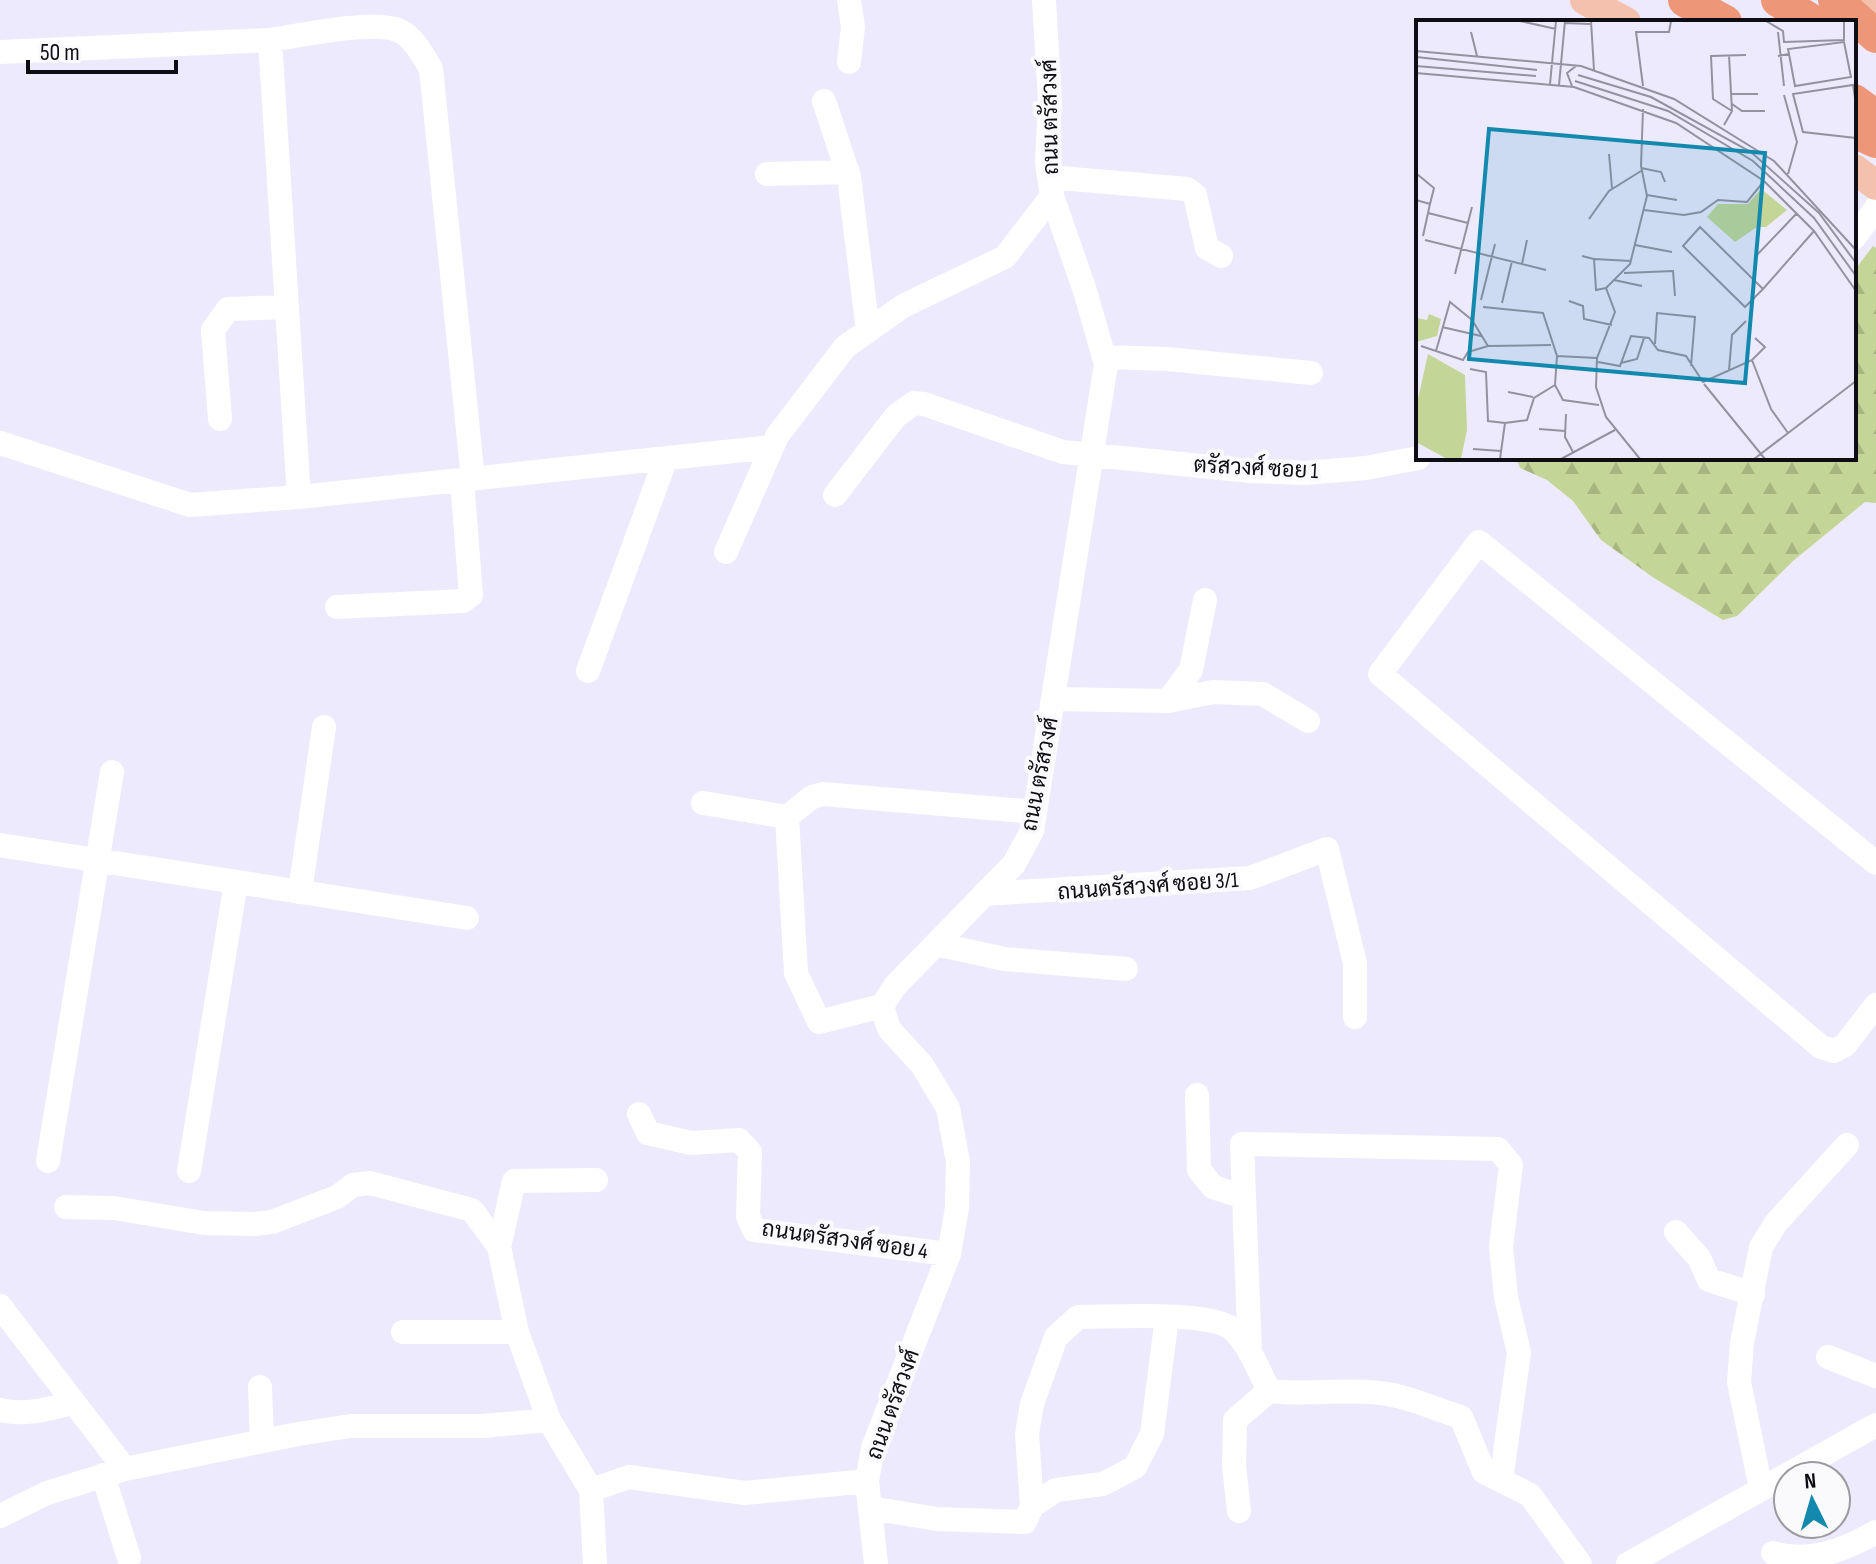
<svg xmlns="http://www.w3.org/2000/svg" width="1876" height="1564" font-family="'Sofia Sans Condensed',Sarabun,sans-serif">
<style>
.forest{fill:url(#forest-firs)}
.lines{fill:none;stroke-linecap:round;stroke-linejoin:round}
.minor{stroke:#fff;stroke-width:24}
.major{stroke:#f4c1ae;stroke-width:30}
.highway{stroke:#ed9778;stroke-width:34}
.labels{text-anchor:middle;stroke-width:8;stroke-linejoin:round;paint-order:stroke}
.street-label{font-size:22px;fill:#0e0d13;stroke:#fafafd}
.inset-road{fill:none;stroke:#94929f;stroke-width:2}
.view{fill:#1289ad;fill-opacity:0.15;stroke:#1289ad;stroke-width:4}
.inset-edge{fill:none;stroke:#0e0d13;stroke-width:4}
</style>
<defs>
<pattern id="forest-firs" width="22" height="20" patternUnits="userSpaceOnUse" patternTransform="scale(2)"><rect width="22" height="20" fill="#c4d697"/><path d="M5 1l3.5 6h-7zM16 11l3.5 6h-7z" fill="#a7b681"/></pattern>
</defs>
<rect width="100%" height="100%" fill="#edeafd"/>
<path class="forest" d="M1873 246 1876 248V503L1865 502 1793 561 1737 616 1723 620 1654 578 1601 540 1573 501 1547 480 1520 468 1516 458H1854V271Z"/>
<g class="lines">
<path class="minor" d="M849 0 853 27 849 62
M270 40C297 36 377 19 400 31 414 38 424 56 431 69L473 479
M0 52 270 40 299 497
M824 101 849 177 868 331
M767 174 848 172
M1049 177 1187 189 1195 195 1207 248 1221 256
M1854 238 1876 208
M1104 357 1167 359 1311 373
M220 419 213 330 228 309 287 307
M0 443 190 505 299 497 772 447
M835 495 896 416 914 403 924 404 1063 452 1093 455 1250 471 1305 473 1366 468 1418 458
M726 552 777 436 845 347 903 306 1005 257 1052 196
M337 607 463 601 471 595 462 480
M588 671 666 458
M1053 699 1168 701 1213 692 1263 694 1308 721
M1168 701 1191 670 1205 600
M703 803 787 817 796 973 819 1022 882 1006
M787 817 812 797 823 794 1035 812
M0 845 467 918
M1876 863 1479 542 1380 674 1821 1047 1834 1051 1845 1045 1876 1005
M300 892 324 727
M984 894 1250 878 1327 849 1355 963V1017
M936 944 1004 959 1126 969
M1197 1095 1199 1170 1213 1187 1244 1197
M639 1114 648 1133 691 1143 739 1140 750 1152 748 1216 754 1230 949 1254
M48 1161 112 772
M189 1171 236 882
M66 1207 114 1208 204 1223 254 1224 272 1222 337 1197 353 1185 370 1183 472 1210 499 1247 517 1332 549 1420 591 1490
M1676 1232 1699 1258 1709 1280 1753 1294
M499 1247 514 1181 596 1180
M0 1306 125 1469
M403 1332H517
M1250 1353 1242 1144 1498 1149 1511 1165 1501 1247 1506 1297 1519 1353 1501 1480
M1828 1357 1876 1376
M260 1387 262 1441
M0 1410C25 1416 48 1409 72 1403
M103 1475 129 1558
M1761 1489 1739 1382 1742 1343 1761 1247 1776 1223 1847 1145
M1032 1506 1056 1490 1103 1484 1135 1467 1152 1434 1167 1317
M870 1508 937 1519 1025 1522 1032 1506 1027 1434 1032 1404 1056 1337 1078 1317C1110 1317 1208 1311 1231 1328 1247 1340 1260 1373 1269 1391 1312 1396 1359 1386 1401 1397 1421 1402 1441 1411 1461 1417L1484 1472 1530 1495 1580 1564
M1239 1511 1234 1466 1235 1420 1269 1391
M0 1516 47 1493 125 1469 298 1434 351 1426H483L549 1420
M1773 1553C1808 1564 1845 1550 1876 1532
M595 1564 591 1490 629 1477 745 1493 867 1481
M876 1564 867 1481 873 1448 949 1254 957 1208 958 1162 948 1108 922 1065 889 1029 882 1006 895 986 1014 864 1032 831 1106 364 1085 291 1052 196 1049 177 1047 162 1050 101 1044 0
M1628 1564 1876 1425"/>
<path class="major" d="M1585 0 1626 22
M1866 0 1876 6
M1854 169 1876 185"/>
<path class="highway" d="M1685 0 1725 22
M1778 0 1813 22
M1835 0 1876 36
M1854 101 1876 117
M1854 131 1876 141"/>
</g>
<g class="labels">
<g class="street-label">
<text transform="translate(1049 117) rotate(-91)" y="8">ถนน ตรัสวงศ์</text>
<text transform="translate(1256 467) rotate(3)" y="8">ตรัสวงศ์ ซอย 1</text>
<text transform="translate(1039 774) rotate(-79)" y="8">ถนน ตรัสวงศ์</text>
<text transform="translate(1148 885) rotate(-4)" y="8">ถนนตรัสวงศ์ ซอย 3/1</text>
<text transform="translate(845 1239) rotate(8)" y="8">ถนนตรัสวงศ์ ซอย 4</text>
<text transform="translate(892 1404) rotate(-70)" y="8">ถนน ตรัสวงศ์</text>
</g>
</g>
<g transform="translate(1416 20)">
<rect width="440" height="440" fill="#edeafd"/>
<path d="M345 169 371 190 350 207H341L319 222 291 197 302 184H332ZM13 294 25 299 21 316 0 322V298L11 300ZM12 334 49 355 51 410 45 439H31L0 422V388Z" fill="#c4d697"/>
<path class="inset-road" d="M104 1 140 9M175 1 178 50M350 1 367 11 368 22 428 20V1M440 2V28M148 3 174 4M55 12 61 36M362 12 368 66M0 31 165 46 258 79 358 141 440 230M362 36 373 34 372 29 428 22 435 57 379 66 373 34M0 37 121 50M0 46 120 56M0 53 158 67 260 103 348 161 398 211 440 271M162 55 235 77 335 132 403 193 440 243M159 61 252 91 337 141 398 198 440 256M134 64 140 1M143 65 149 1M156 66 151 53 160 46M227 66 220 12H253L255 1M315 74H342M368 75 381 122 372 154M316 84 326 91H349M440 84 437 65 377 74 387 112 440 118M316 91 297 79 295 36 330 35M308 105 316 91 313 35M0 109 1 154 18 168 14 184M193 134 196 168M225 148 245 152 249 162M231 175 261 180M0 180 14 184 7 216M228 190 268 195 285 192 302 180 331 182 348 161M12 193 52 203M173 199 193 171 225 151M9 220 130 250M219 225 256 232M166 236 178 239 180 270 190 268M340 236 381 193M178 239 215 241M106 244 111 220M208 253 257 251 259 276M39 254 56 187M198 260 226 266M347 269 284 207 267 226 329 287 347 269 398 211M65 280 79 224M153 281 167 286 168 299 196 305M86 283 96 241M67 287 127 293 141 336M26 307 65 316M239 324 241 293 279 297 275 346M5 326 47 340 52 332 72 326 135 325M20 331 34 282 56 300 72 326M336 340 349 327 339 318M182 342 204 346 215 316 233 318 242 330 270 336 287 362 336 340 355 389 372 413M205 343 221 339 228 318M54 349 70 352 72 401 89 403M313 350 316 315 330 301M288 364 349 439M139 365 147 380 183 385M92 372 117 377M150 394 149 417 157 432M123 409 149 411M57 429 85 431M84 439 89 403 111 400 118 378 139 365 141 336 181 338M145 439 199 410M224 439 190 397 180 367 181 338 199 292 190 268 214 244 231 176 225 146 227 89M338 439 440 361"/>
<path class="view" d="M73 109 349 133 329 363 53 339Z"/>
<rect width="440" height="440" class="inset-edge"/>
</g>
<g transform="translate(1812 1500) rotate(355)"><circle r="38" fill="#fafafd" stroke="#9c9b9f" stroke-width="2"/>
<path d="M0-6L14 30L0 20L-14 30Z" fill="#1289ad"/>
<text y="-12" font-size="22" font-weight="bold" text-anchor="middle" fill="#0e0d13">N</text>
</g>
<path d="M28 60v12h148v-12" fill="none" stroke="#0e0d13" stroke-width="4"/>
<text x="40" y="60" font-size="24" fill="#0e0d13" stroke="#fafafd" stroke-width="6" paint-order="stroke">50 m</text>
</svg>
